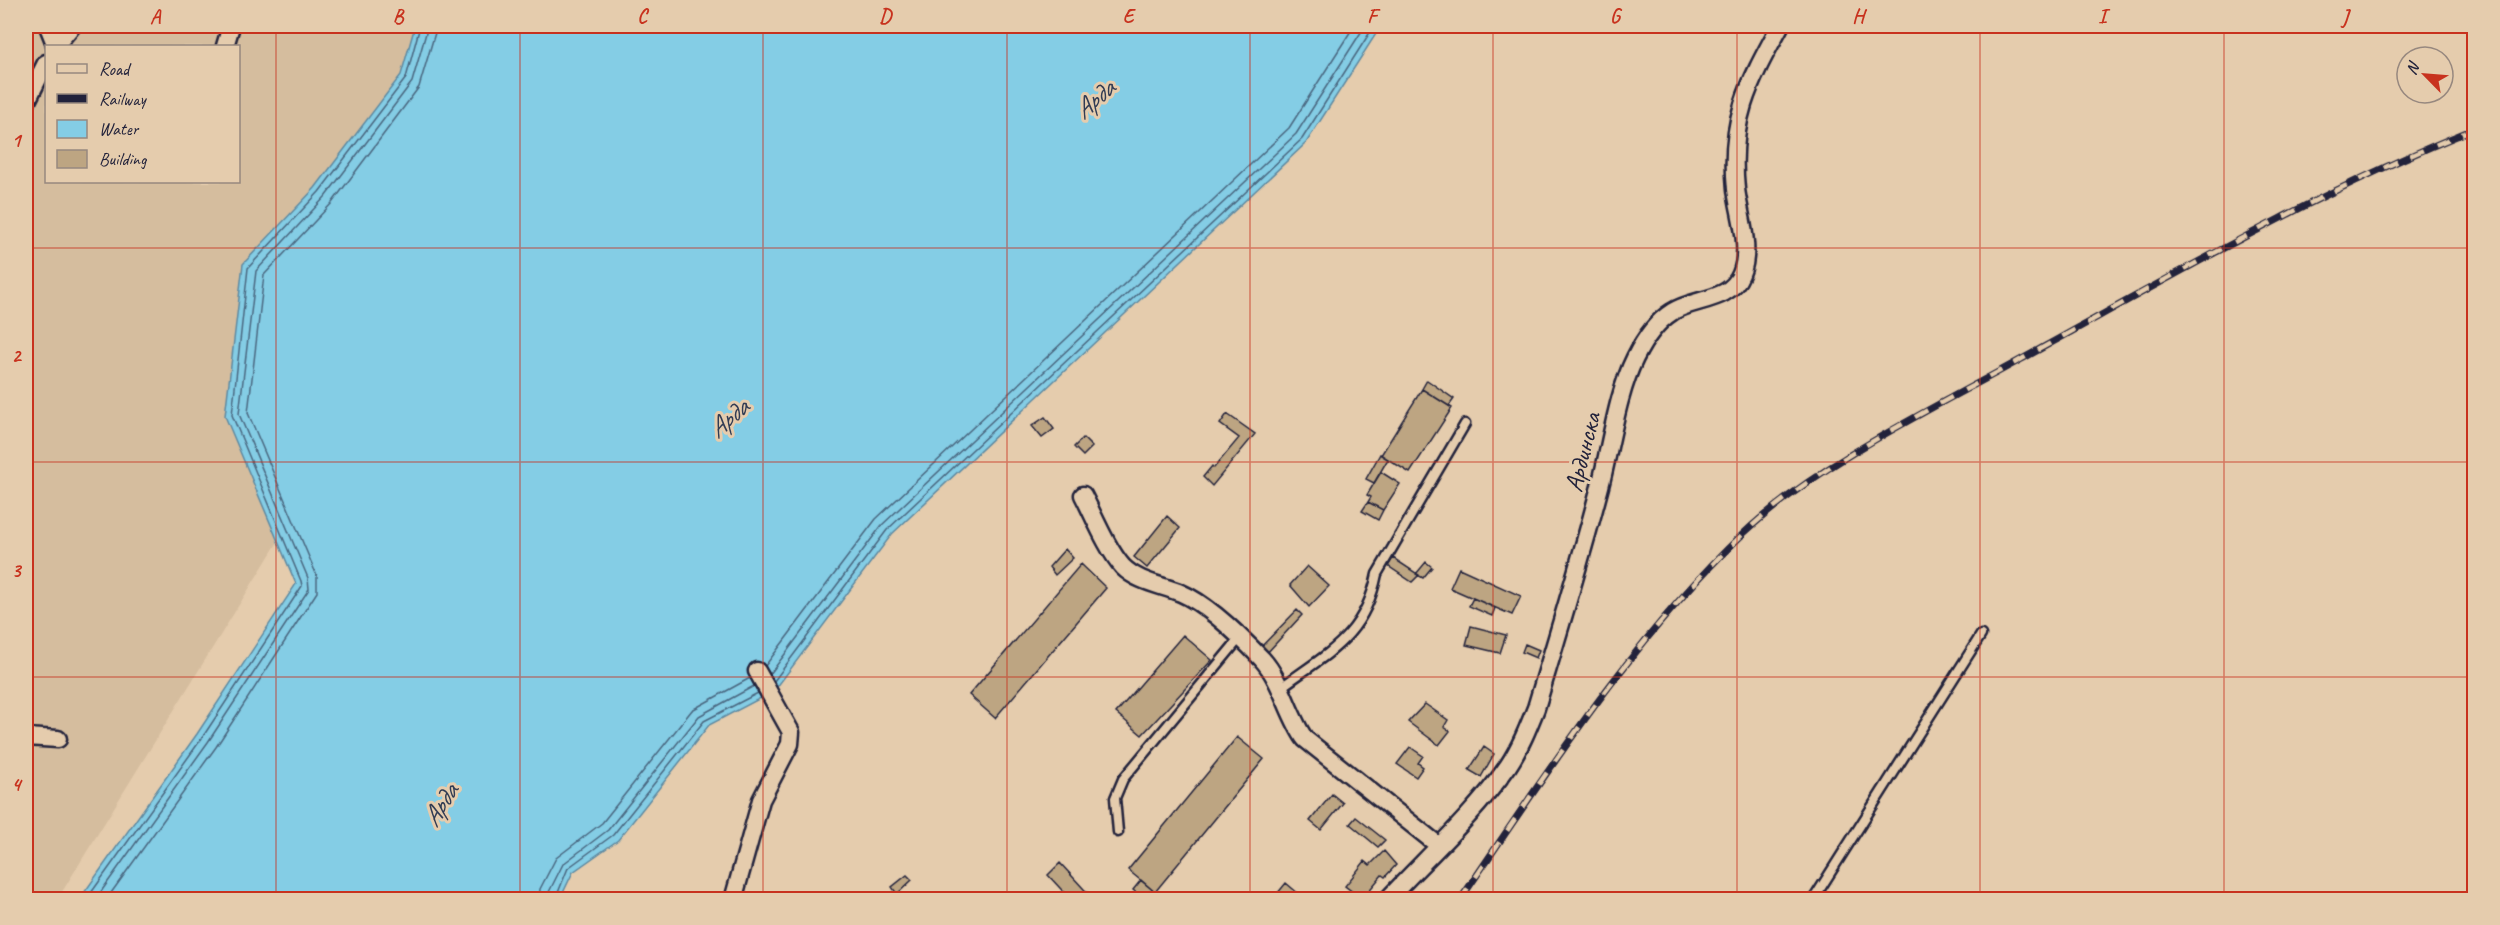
<svg xmlns="http://www.w3.org/2000/svg" width="2500" height="925" font-family="Caveat,sans-serif">
<style>
.built{fill:#d5bd9e;fill-rule:evenodd}
.water{fill:#84cde5;stroke:#5d89a1;stroke-width:1.5}
.lines{fill:none;stroke-linecap:round;stroke-linejoin:round}
.shore{stroke:#49667f;stroke-width:1.5}
.building{fill:#bda582;stroke:#22223b;stroke-width:1.5}
.lane-casing{stroke:#22223b;stroke-width:13}
.street-casing{stroke:#22223b;stroke-width:21}
.lane{stroke:#e5ccad;stroke-width:8}
.street{stroke:#e5ccad;stroke-width:16}
.rail-casing{stroke:#22223b;stroke-width:7}
.rail{stroke:#e5ccad;stroke-width:4.5;stroke-dasharray:14;stroke-linecap:butt}
.grid{fill:none;stroke:#c8321e;stroke-width:1.5;stroke-opacity:0.55}
.labels{text-anchor:middle;stroke-width:6;stroke-linejoin:round;paint-order:stroke}
.street-label{font-size:26px;fill:#22223b;stroke:#e5ccad}
.water-label{font-size:27px;font-style:italic;fill:#313c54;stroke:#e5ccad}
.neatline{fill:none;stroke:#c8321e;stroke-width:2}
.grid-label{font-size:20px;text-anchor:middle;font-weight:bold;fill:#c8321e}
</style>
<rect width="100%" height="100%" fill="#e5ccad"/>
<filter id="ink" filterUnits="userSpaceOnUse"><feTurbulence type="fractalNoise" baseFrequency=".0167" numOctaves="2"/><feDisplacementMap in="SourceGraphic" scale="12" xChannelSelector="R" yChannelSelector="G"/><feConvolveMatrix kernelMatrix="1 2 1 2 8 2 1 2 1" color-interpolation-filters="sRGB"/></filter>
<g filter="url(#ink)">
<path class="built" d="M26 26H596L57 900 26 899ZM46 46H238V182H46Z"/>
<path class="water" d="M415 26H1381L1306 143 892 534 774 691 709 725 618 840 573 872 560 899 79 900 197 734 296 584 225 416 243 264 315 188 401 75Z"/>
<g class="lines">
<path class="shore" d="M765 666 876 519 1289 128 1354 26
M770 674 882 525 1296 134 1365 26
M774 681 887 530 1302 139 1374 26
M86 900 202 738 302 586 301 581 232 415 248 268 319 192 406 78 420 26
M95 900 208 742 309 589 308 578 239 414 256 271 325 197 412 82 428 26
M106 900 216 747 317 592V576L248 413 264 275 332 203 419 87 437 26
M539 900 540 889 556 858 602 823 692 710 750 678
M548 900 549 892 563 864 608 830 699 716 754 686
M555 900 568 868 613 835 704 721 758 693"/>
</g>
<path class="building" d="M1427 380 1454 399 1449 406 1422 389Z
M1422 389 1452 408 1410 473 1381 455Z
M1227 414 1255 434 1212 486 1203 477 1212 466 1214 468 1239 438 1220 424Z
M1045 417 1054 429 1042 438 1032 426Z
M1083 438 1092 447 1083 456 1074 447Z
M1380 454 1388 459 1374 483 1366 479Z
M1381 472 1400 484 1383 510 1368 502 1371 497 1367 495Z
M1368 502 1383 510 1378 520 1362 511Z
M1167 516 1180 528 1147 568 1134 557Z
M1065 549 1073 558 1055 575 1049 567Z
M1393 558 1419 575 1412 582 1388 566Z
M1426 562 1432 567 1423 578 1416 574Z
M1081 564 1106 588 995 718 969 695Z
M1307 566 1329 586 1309 607 1290 585Z
M1459 568 1521 596 1512 615 1450 588Z
M1473 598 1495 608 1492 616 1469 606Z
M1297 610 1302 615 1266 654 1259 649Z
M1471 626 1506 635 1500 653 1466 645Z
M1183 635 1212 660 1142 735 1116 713Z
M1525 644 1539 650 1536 658 1522 652Z
M1425 704 1448 720 1444 727 1450 731 1439 745 1408 722Z
M1237 737 1264 759 1155 892 1128 870Z
M1410 747 1423 756 1418 763 1423 767 1416 777 1397 764Z
M1484 747 1494 754 1481 777 1469 770Z
M1332 794 1343 803 1321 830 1310 821Z
M1356 817 1385 840 1378 847 1350 824Z
M1384 851 1396 865 1385 877 1382 875 1362 899 1345 886 1365 861 1370 865Z
M1060 863 1094 900H1071L1048 875Z
M907 875 912 880 897 894 892 887Z
M1141 880 1155 892 1149 900H1145L1133 890Z
M1286 883 1306 900H1272Z"/>
<g class="lines">
<defs>
<path id="lane" d="M1279 689C1327 653 1364 638 1377 574L1465 424
M1118 832 1115 798 1123 779 1239 639
M1813 900 1981 635"/>
<path id="street" d="M48 26 56 46
M55 46 72 26
M225 46 231 26
M26 103 46 63
M1083 495C1094 516 1107 549 1123 567 1138 582 1162 585 1181 593 1209 605 1241 637 1262 659 1282 681 1288 715 1305 739L1438 845
M26 737 58 739
M733 900 761 800 790 744 791 732 757 671
M1387 900C1428 856 1474 815 1508 766 1520 748 1528 728 1536 708 1557 637 1579 566 1598 494 1610 452 1616 396 1635 358 1643 342 1656 322 1672 312 1693 298 1730 302 1741 274 1752 248 1739 215 1736 189 1729 119 1748 85 1780 26"/>
</defs>
<use href="#lane" class="lane-casing"/>
<use href="#street" class="street-casing"/>
<use href="#lane" class="lane"/>
<use href="#street" class="street"/>
<defs>
<path id="rail" d="M1460 900C1547 773 1632 639 1744 533 1819 463 1930 410 2020 360 2169 278 2316 192 2474 129"/>
</defs>
<use href="#rail" class="rail-casing"/>
<use href="#rail" class="rail"/>
</g>
</g>
<path class="grid" d="M276 26V900M520 26V900M763 26V900M1007 26V900M1250 26V900M1493 26V900M1737 26V900M1980 26V900M2224 26V900M26 248H2474M26 462H2474M26 677H2474"/>
<g class="labels">
<g class="street-label">
<text transform="translate(1582 452) rotate(-76)" y="9">Ардинска</text>
</g>
<g class="water-label">
<text transform="translate(1094 99) rotate(-41)" y="9">Арда</text>
<text transform="translate(728 418) rotate(-41)" y="9">Арда</text>
<text transform="translate(440 805) rotate(-58)" y="9">Арда</text>
</g>
</g>
<rect width="2500" height="925" fill="none" stroke="#e5ccad" stroke-width="66"/>
<rect x="45" y="45" width="195" height="138" fill="#e5ccad" stroke="#97887f" stroke-width="1.5"/>
<rect x="57" y="64" width="30" height="9" fill="#e5ccad" stroke="#97887f" stroke-width="1.5"/>
<text x="99" y="75" font-size="18" fill="#22223b">Road</text>
<rect x="57" y="94" width="30" height="9" fill="#22223b" stroke="#97887f" stroke-width="1.5"/>
<text x="99" y="105" font-size="18" fill="#22223b">Railway</text>
<rect x="57" y="120" width="30" height="18" fill="#84cde5" stroke="#97887f" stroke-width="1.5"/>
<text x="99" y="135" font-size="18" fill="#22223b">Water</text>
<rect x="57" y="150" width="30" height="18" fill="#bda582" stroke="#97887f" stroke-width="1.5"/>
<text x="99" y="165" font-size="18" fill="#22223b">Building</text>
<g transform="translate(2425 75) rotate(295)"><circle r="28" fill="#e5ccad" stroke="#97887f" stroke-width="1.5"/>
<path d="M0-4.5L10 22L0 15L-10 22Z" fill="#c8321e"/>
<text y="-9" font-size="16" font-weight="bold" text-anchor="middle" fill="#22223b">N</text>
</g>
<rect x="33" y="33" width="2434" height="859" class="neatline"/>
<g class="grid-label">
<text x="155" y="23">A</text>
<text x="398" y="23">B</text>
<text x="642" y="23">C</text>
<text x="885" y="23">D</text>
<text x="1128" y="23">E</text>
<text x="1372" y="23">F</text>
<text x="1615" y="23">G</text>
<text x="1858" y="23">H</text>
<text x="2102" y="23">I</text>
<text x="2345" y="23">J</text>
<text x="16" y="147">1</text>
<text x="16" y="362">2</text>
<text x="16" y="577">3</text>
<text x="16" y="791">4</text>
</g>
</svg>
